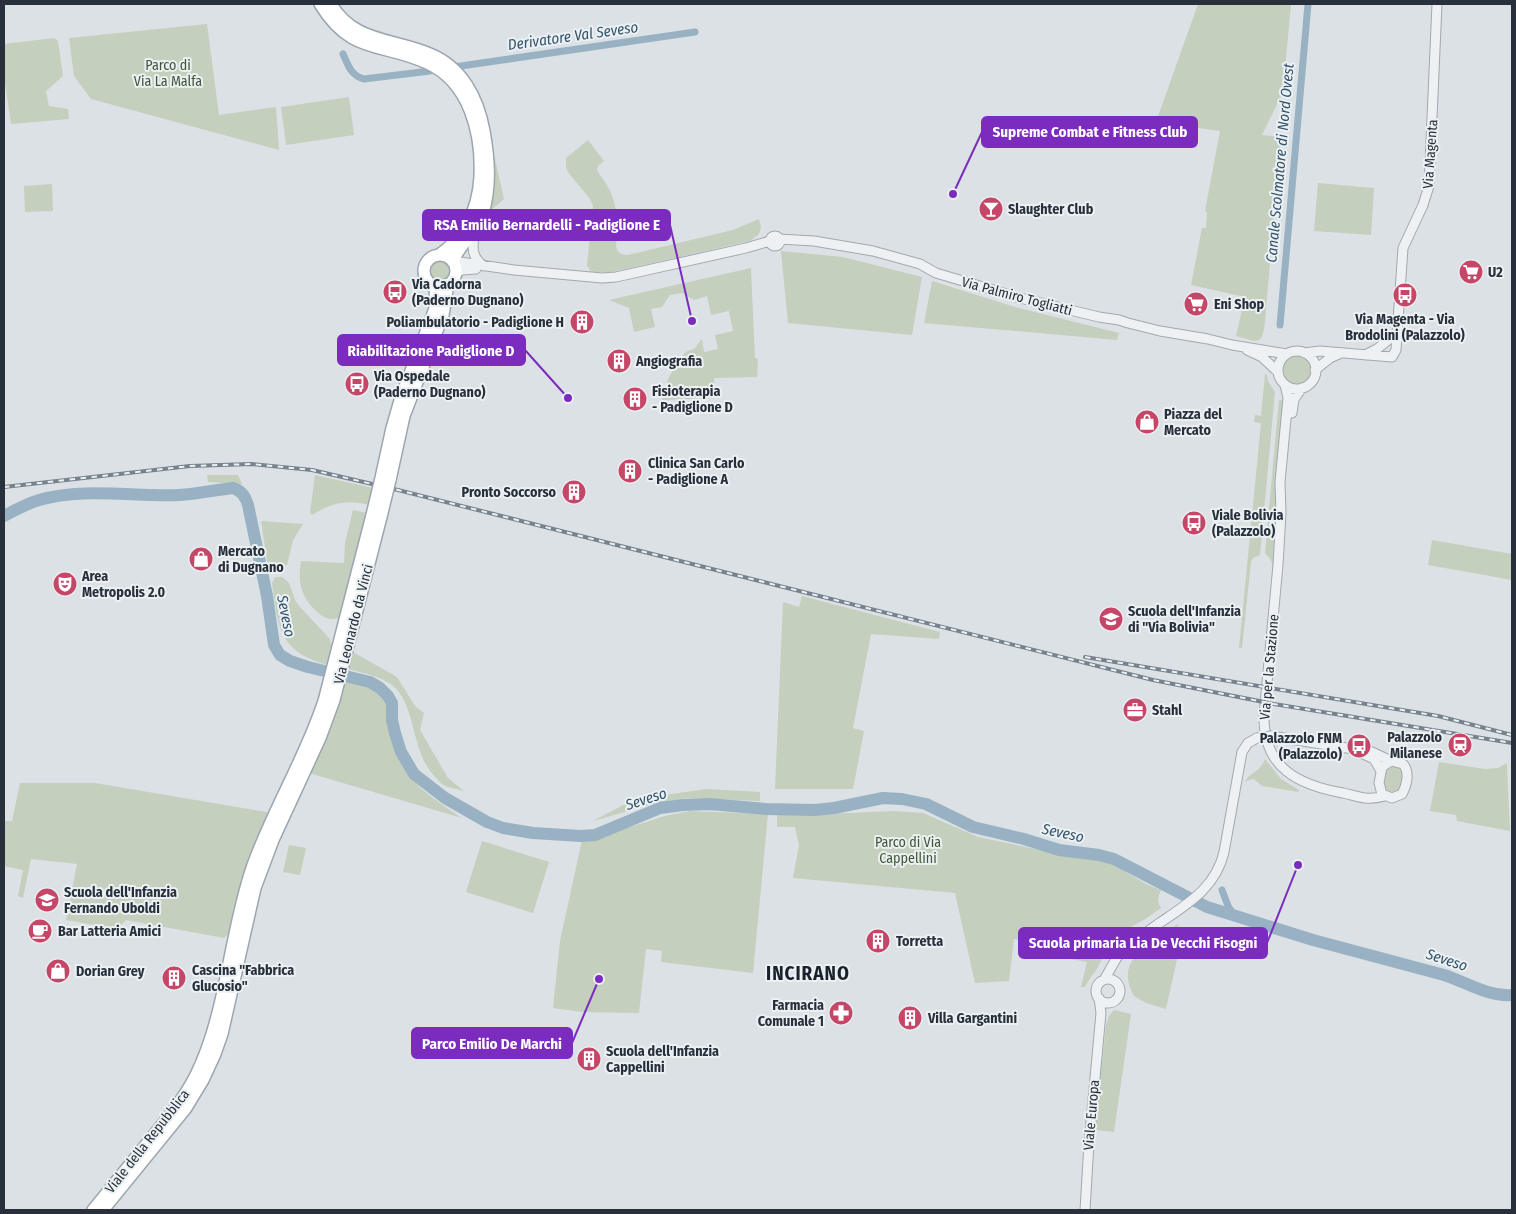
<svg xmlns="http://www.w3.org/2000/svg" width="1516" height="1214" font-family="'Fira Sans Condensed',sans-serif">
<style>
.green{fill:#c4cfbe}
.lines{fill:none;stroke-linecap:round;stroke-linejoin:round}
.canal{stroke:#98b2c4;stroke-width:7}
.river{stroke:#98b2c4;stroke-width:12}
.minor-casing{stroke:#a2a8af;stroke-width:11}
.major-casing{stroke:#9ca6b0;stroke-width:14}
.minor{stroke:#eef1f4;stroke-width:9}
.major{stroke:#fff;stroke-width:11}
.rail-casing{stroke:#77828e;stroke-width:4}
.rail{stroke:#ebf0f3;stroke-width:2;stroke-dasharray:5.5;stroke-linecap:butt}
.minor-bridge-casing{stroke:#a2a8af;stroke-width:11;stroke-linecap:butt}
.major-bridge-casing{stroke:#9ca6b0;stroke-width:14;stroke-linecap:butt}
.minor-bridge{stroke:#eef1f4;stroke-width:9}
.major-bridge{stroke:#fff;stroke-width:11}
.labels{text-anchor:middle;stroke-width:4;stroke-linejoin:round;paint-order:stroke}
.park-label{font-size:14px;fill:#3f5635;stroke:#ebf0f3}
.street-label{font-size:14px;fill:#27303b;stroke:#ebf0f3}
.poi-label{font-size:14px;font-weight:bold;fill:#27303b;stroke:#ebf0f3;text-anchor:start}
.water-label{font-size:15px;font-style:italic;fill:#33536c;stroke:#ebf0f3}
.district-label{font-size:19px;font-weight:bold;letter-spacing:1px;fill:#19212b;stroke:#ebf0f3}
.leader{fill:none;stroke:#7b2cbf;stroke-width:2}
.callout-dot{fill:#7b2cbf;stroke:#ebf0f3;stroke-width:2}
.callout{fill:#7b2cbf;stroke:#7b2cbf;stroke-width:2}
.callout-label{font-size:15px;text-anchor:middle;font-weight:bold;fill:#fff}
</style>
<rect width="100%" height="100%" fill="#dce1e5"/>
<path class="green" d="M1198 4H1291L1283 92 1262 135 1281 137 1265 321C1262 347 1259 342 1236 336L1245 297 1191 285 1202 228H1206L1207 212 1205 211 1220 131 1156 122Z
M207 24 219 115 276 107 279 150 91 99 74 76 69 38Z
M54 38 58 41 63 76 46 91 49 106 68 109 69 119 11 124 4 76V44Z
M349 97 354 135 286 145 281 107Z
M588 140 604 161 598 166 597 170C600 176 605 181 608 187 618 205 618 225 616 246 617 252 621 255 628 255L733 230 759 219 761 227 759 234 750 241 626 269 610 272H591L587 265 593 206 590 199 568 172 566 167V158Z
M493 150 504 199 490 211 487 210 494 172Z
M1318 183 1374 188 1371 235 1314 231Z
M52 184 53 211 25 212 24 186Z
M781 251 843 257 922 277 912 335 788 323Z
M431 271a11 11 0 1 1 22 0a11 11 0 1 1-22 0Z
M751 268 755 358 758 359 757 377 714 378 715 398 662 400 668 379 679 359 687 351 694 349 702 339 704 352 718 349 715 335 733 331 729 311 711 315 707 296 694 300 682 293 670 295 662 307 651 309 655 327 634 332 629 308 609 300Z
M932 281 1015 307 1119 333 1117 340 924 323Z
M1282 370a15 15 0 1 1 30 0a15 15 0 1 1-30 0Z
M1265 374 1267 375 1268 381 1275 392 1260 555 1253 558 1251 562 1242 648H1239L1261 423 1254 422 1255 415 1261 416Z
M1279 400 1285 401 1277 477 1273 568 1271 560 1265 553Z
M207 475H238L242 484 208 482Z
M315 475 373 488 369 505C347 499 331 503 312 515L310 513Z
M353 510 367 513 340 618C328 621 324 618 315 610 300 595 298 582 301 561L344 563 345 543Z
M261 521 303 524 293 540 287 565 268 567Z
M1432 540 1512 554V580L1428 565Z
M275 577H282L289 583 295 600 300 607 330 639 332 649 328 665C279 652 278 627 272 583Z
M802 596 940 632 939 639 871 634 853 728 864 731 853 789H775L783 602 799 607Z
M353 652 397 677 415 706 424 713 420 730 448 778 464 791C458 789 451 788 445 786 440 783 435 777 431 772 411 747 416 705 392 685 380 676 363 673 348 669Z
M345 681C360 684 385 688 389 708 390 714 388 721 389 727 392 743 400 761 408 774 420 791 446 807 462 818L309 773 326 738Z
M1265 759 1281 779 1299 790 1298 792 1262 786 1254 779 1249 780 1245 782C1249 772 1260 773 1265 759Z
M1439 762 1485 769 1498 768 1507 763 1510 831 1457 821 1456 815 1430 811Z
M1394 766 1400 768 1403 776 1400 790 1393 794 1386 792 1383 786 1386 770Z
M20 783H95L272 813 244 873 234 906 228 934 224 938 126 920 117 929 66 920 77 864 31 859 23 898 18 896 23 870 4 866V821H12Z
M707 789 760 792V801L687 798 656 803 593 821 627 803 643 798Z
M690 811 768 814 753 973 661 962 662 951 646 949 639 1013 583 1012 553 1008 560 941 582 840 611 833 665 816Z
M894 811 923 813 978 837 1069 856 1096 859 1109 862 1146 884 1161 890C1158 896 1157 902 1161 908 1153 913 1146 919 1138 923 1127 930 1117 932 1110 944 1105 950 1103 958 1099 965 1096 971 1086 983 1085 987H1081L1087 962 1050 955V950L1036 948V943L1014 939 1009 981 975 983 955 893 793 878 799 845 795 827H777V814H827Z
M482 841 549 862 533 913 466 892Z
M289 845 306 848 300 875 283 872Z
M1179 923 1176 930 1175 940 1171 947 1164 948 1159 943 1161 936Z
M1153 941 1155 942C1159 952 1170 956 1177 945L1180 946 1166 1009 1146 1003 1134 996C1120 971 1131 956 1153 941Z
M1114 1010 1131 1014 1114 1132 1095 1130 1106 1025 1109 1016Z"/>
<g class="lines">
<path class="canal" d="M343 54C348 65 351 76 364 79L430 71
M454 67 695 32
M1280 325 1308 4
M1222 890 1228 906 1235 917"/>
<path class="river" d="M4 516C15 510 26 504 39 500 83 487 134 497 179 495 197 494 215 490 233 488 242 491 245 496 248 505L267 596 274 645 280 655 290 661 308 667 370 682 380 688 388 696 392 703V720L395 733 401 752 414 774 445 798 487 822 503 828 533 833 581 836 595 835 660 808 683 805 709 804 766 809 815 810 834 808 883 798 902 799 926 804 973 827 1024 839 1059 850 1099 855 1114 859 1207 907 1313 940 1444 975C1466 982 1488 997 1512 995"/>
<defs>
<path id="minor" d="M475 232C472 246 471 258 484 266
M770 241a5 5 0 1 1 10 0a5 5 0 1 1-10 0Z
M779 239 814 241 873 251 920 264 936 273 1020 298 1099 317 1119 320 1128 323 1160 331 1208 339
M453 261 514 270 602 278 616 277 746 248 770 241
M456 273 462 270 476 269
M1204 338 1232 345 1287 354
M1247 350 1262 357 1278 372
M1278 370a19 19 0 1 1 38 0a19 19 0 1 1-38 0Z
M1304 353 1320 351 1392 357 1396 350 1403 248 1423 205 1429 186 1437 4
M1365 355 1377 349 1392 337
M1315 370 1330 358 1339 354
M1285 385 1288 398 1280 482 1281 513 1278 565 1264 715C1263 768 1298 785 1343 793 1361 797 1367 801 1385 796
M1292 413 1294 399 1302 388
M1271 736 1372 752 1391 761 1403 764C1410 772 1407 785 1402 794L1392 798 1382 794 1379 783 1382 767 1391 761
M1363 754 1374 759 1381 771
M1096 991a12 12 0 1 1 24 0a12 12 0 1 1-24 0Z
M1104 980 1116 959 1123 949C1136 940 1148 931 1161 922 1189 903 1216 887 1224 852L1242 752 1248 743 1257 738
M1085 1210 1089 1143 1101 1013 1099 998"/>
<path id="major" d="M320 4C351 55 381 42 427 63 470 82 482 134 480 177 478 209 466 236 439 255
M331 4C354 43 393 38 430 54 462 67 478 98 484 131 489 159 491 186 483 213 476 234 461 242 453 261
M424 271a16 16 0 1 1 32 0a16 16 0 1 1-32 0Z
M381 478 392 428 401 397 436 306 435 286
M390 480 404 416 443 315 448 284
M93 1210C112 1187 131 1163 150 1140 166 1120 184 1099 196 1075 227 1012 229 935 252 868 272 811 305 759 324 701L372 515
M103 1210 186 1108 203 1080 215 1054 222 1034 255 888 273 840 320 738 334 700 381 517"/>
</defs>
<use href="#minor" class="minor-casing"/>
<use href="#major" class="major-casing"/>
<use href="#minor" class="minor"/>
<use href="#major" class="major"/>
<defs>
<path id="rail" d="M4 487 190 466 252 464 312 470 398 490 1153 680 1274 704 1512 743
M1085 657 1438 716 1512 735"/>
</defs>
<use href="#rail" class="rail-casing"/>
<use href="#rail" class="rail"/>
<defs>
<path id="minor-bridge" d="M1257 738 1271 736"/>
<path id="major-bridge" d="M372 515 381 478
M381 517 390 480"/>
</defs>
<use href="#minor-bridge" class="minor-bridge-casing"/>
<use href="#major-bridge" class="major-bridge-casing"/>
<use href="#minor-bridge" class="minor-bridge"/>
<use href="#major-bridge" class="major-bridge"/>
</g>
<defs>
<symbol id="bar-disc" viewBox="-11 -11 22 22"><circle r="9.5" fill="#c64667" stroke="#ebf0f3"/><path d="M-6-5H6L.8 .8V4.5H3.5V6h-7V4.5H-.8V.8Z" fill="#fff"/></symbol>
<symbol id="supermarket-disc" viewBox="-11 -11 22 22"><circle r="9.5" fill="#c64667" stroke="#ebf0f3"/><path d="M-6-5.5h2.5l.6 2H6L4.5 2H-2.5L-4.4-4H-6ZM-1.5 3.2a1.3 1.3 0 1 0 .1 0ZM3 3.2a1.3 1.3 0 1 0 .1 0Z" fill="#fff"/></symbol>
<symbol id="bus-disc" viewBox="-11 -11 22 22"><circle r="9.5" fill="#c64667" stroke="#ebf0f3"/><path d="M-5-6H5V4H4V6H2V4H-2V6H-4V4H-5ZM-3.5-4V0h7V-4ZM-3.5 1.2v1.5H-2V1.2ZM2 1.2v1.5H3.5V1.2Z" fill="#fff"/></symbol>
<symbol id="building-disc" viewBox="-11 -11 22 22"><circle r="9.5" fill="#c64667" stroke="#ebf0f3"/><path d="M-4-6H4V6H1V3H-1V6H-4ZM-2.5-4.3h1.7v1.8h-1.7ZM.8-4.3h1.7v1.8H.8ZM-2.5-1h1.7V.8h-1.7ZM.8-1h1.7V.8H.8Z" fill="#fff"/></symbol>
<symbol id="shop-disc" viewBox="-11 -11 22 22"><circle r="9.5" fill="#c64667" stroke="#ebf0f3"/><path d="M-5-2.5h2.3a2.7 3.5 0 0 1 5.4 0H5L5.5 6h-11ZM-1.5-2.5h3a1.5 2.3 0 0 0-3 0Z" fill="#fff"/></symbol>
<symbol id="theatre-disc" viewBox="-11 -11 22 22"><circle r="9.5" fill="#c64667" stroke="#ebf0f3"/><path d="M-5-5.5Q0-4 5-5.5V0Q5 5 0 6Q-5 5-5 0ZM-3.3-2.5H-1v1.5H-3.3ZM1-2.5H3.3v1.5H1ZM-2.8 1Q0 5.5 2.8 1Z" fill="#fff"/></symbol>
<symbol id="school-disc" viewBox="-11 -11 22 22"><circle r="9.5" fill="#c64667" stroke="#ebf0f3"/><path d="M0-5L7-2L0 1L-7-2ZM-4 1L0 2.5L4 1V4Q0 6-4 4Z" fill="#fff"/></symbol>
<symbol id="office-disc" viewBox="-11 -11 22 22"><circle r="9.5" fill="#c64667" stroke="#ebf0f3"/><path d="M-6-3h4V-5.5h4V-3h4V5H-6ZM-1-4.5V-3h2v-1.5ZM-6 0V1H6V0Z" fill="#fff"/></symbol>
<symbol id="station-disc" viewBox="-11 -11 22 22"><circle r="9.5" fill="#c64667" stroke="#ebf0f3"/><path d="M-3-6H3Q5-6 5-4V2Q5 4 3 4L4.5 6H3L1.5 4h-3L-3 6H-4.5L-3 4Q-5 4-5 2V-4Q-5-6-3-6ZM-3.5-4v3h7v-3ZM-3.5 1v1.5H-2V1ZM2 1v1.5H3.5V1Z" fill="#fff"/></symbol>
<symbol id="cafe-disc" viewBox="-11 -11 22 22"><circle r="9.5" fill="#c64667" stroke="#ebf0f3"/><path d="M-5.5-4.5H6V0H3Q3 3.5 0 3.5H-2.5Q-5.5 3.5-5.5 0ZM3-3.2v2h1.7v-2ZM-6 4.5H4V6H-6Z" fill="#fff"/></symbol>
<symbol id="pharmacy-disc" viewBox="-11 -11 22 22"><circle r="9.5" fill="#c64667" stroke="#ebf0f3"/><path d="M-2-6h4v4h4v4h-4v4h-4v-4h-4v-4h4Z" fill="#fff"/></symbol>
</defs>
<g fill-rule="evenodd">
<use href="#bar-disc" x="977" y="195" width="28" height="28"/>
<use href="#supermarket-disc" x="1457" y="258" width="28" height="28"/>
<use href="#bus-disc" x="381" y="278" width="28" height="28"/>
<use href="#bus-disc" x="1391" y="281" width="28" height="28"/>
<use href="#supermarket-disc" x="1182" y="290" width="28" height="28"/>
<use href="#building-disc" x="568" y="308" width="28" height="28"/>
<use href="#building-disc" x="605" y="347" width="28" height="28"/>
<use href="#bus-disc" x="343" y="370" width="28" height="28"/>
<use href="#building-disc" x="621" y="385" width="28" height="28"/>
<use href="#shop-disc" x="1133" y="408" width="28" height="28"/>
<use href="#building-disc" x="616" y="457" width="28" height="28"/>
<use href="#building-disc" x="560" y="478" width="28" height="28"/>
<use href="#bus-disc" x="1180" y="509" width="28" height="28"/>
<use href="#shop-disc" x="187" y="545" width="28" height="28"/>
<use href="#theatre-disc" x="51" y="570" width="28" height="28"/>
<use href="#school-disc" x="1097" y="605" width="28" height="28"/>
<use href="#office-disc" x="1121" y="696" width="28" height="28"/>
<use href="#station-disc" x="1446" y="731" width="28" height="28"/>
<use href="#bus-disc" x="1345" y="732" width="28" height="28"/>
<use href="#school-disc" x="33" y="886" width="28" height="28"/>
<use href="#cafe-disc" x="26" y="917" width="28" height="28"/>
<use href="#building-disc" x="864" y="927" width="28" height="28"/>
<use href="#shop-disc" x="44" y="957" width="28" height="28"/>
<use href="#building-disc" x="160" y="964" width="28" height="28"/>
<use href="#pharmacy-disc" x="827" y="999" width="28" height="28"/>
<use href="#building-disc" x="896" y="1004" width="28" height="28"/>
<use href="#building-disc" x="575" y="1045" width="28" height="28"/>
</g>
<g class="labels">
<g class="park-label">
<text x="168" y="70">Parco di<tspan x="168" dy="16">Via La Malfa</tspan></text>
<text x="908" y="847">Parco di Via<tspan x="908" dy="16">Cappellini</tspan></text>
</g>
<g class="street-label">
<text transform="translate(1430 154) rotate(-86)" y="5">Via Magenta</text>
<text transform="translate(1017 296) rotate(15)" y="5">Via Palmiro Togliatti</text>
<text transform="translate(353 624) rotate(-76)" y="5">Via Leonardo da Vinci</text>
<text transform="translate(1269 667) rotate(-85)" y="5">Via per la Stazione</text>
<text transform="translate(1091 1115) rotate(-85)" y="5">Viale Europa</text>
<text transform="translate(147 1141) rotate(-52)" y="5">Viale della Repubblica</text>
</g>
<g class="poi-label">
<text x="1008" y="214">Slaughter Club</text>
<text x="1488" y="277">U2</text>
<text x="412" y="289">Via Cadorna<tspan x="412" dy="16">(Paderno Dugnano)</tspan></text>
<text x="1214" y="309">Eni Shop</text>
<text x="1405" y="324" text-anchor="middle">Via Magenta - Via<tspan x="1405" dy="16">Brodolini (Palazzolo)</tspan></text>
<text x="564" y="327" text-anchor="end">Poliambulatorio - Padiglione H</text>
<text x="636" y="366">Angiografia</text>
<text x="374" y="381">Via Ospedale<tspan x="374" dy="16">(Paderno Dugnano)</tspan></text>
<text x="652" y="396">Fisioterapia<tspan x="652" dy="16">- Padiglione D</tspan></text>
<text x="1164" y="419">Piazza del<tspan x="1164" dy="16">Mercato</tspan></text>
<text x="648" y="468">Clinica San Carlo<tspan x="648" dy="16">- Padiglione A</tspan></text>
<text x="556" y="497" text-anchor="end">Pronto Soccorso</text>
<text x="1212" y="520">Viale Bolivia<tspan x="1212" dy="16">(Palazzolo)</tspan></text>
<text x="218" y="556">Mercato<tspan x="218" dy="16">di Dugnano</tspan></text>
<text x="82" y="581">Area<tspan x="82" dy="16">Metropolis 2.0</tspan></text>
<text x="1128" y="616">Scuola dell'Infanzia<tspan x="1128" dy="16">di "Via Bolivia"</tspan></text>
<text x="1152" y="715">Stahl</text>
<text x="1442" y="742" text-anchor="end">Palazzolo<tspan x="1442" dy="16">Milanese</tspan></text>
<text x="1342" y="743" text-anchor="end">Palazzolo FNM<tspan x="1342" dy="16">(Palazzolo)</tspan></text>
<text x="64" y="897">Scuola dell'Infanzia<tspan x="64" dy="16">Fernando Uboldi</tspan></text>
<text x="58" y="936">Bar Latteria Amici</text>
<text x="896" y="946">Torretta</text>
<text x="192" y="975">Cascina "Fabbrica<tspan x="192" dy="16">Glucosio"</tspan></text>
<text x="76" y="976">Dorian Grey</text>
<text x="824" y="1010" text-anchor="end">Farmacia<tspan x="824" dy="16">Comunale 1</tspan></text>
<text x="928" y="1023">Villa Gargantini</text>
<text x="606" y="1056">Scuola dell'Infanzia<tspan x="606" dy="16">Cappellini</tspan></text>
</g>
<g class="water-label">
<text transform="translate(573 36) rotate(-8)" y="5">Derivatore Val Seveso</text>
<text transform="translate(1280 163) rotate(-85)" y="5">Canale Scolmatore di Nord Ovest</text>
<text transform="translate(286 616) rotate(79)" y="5">Seveso</text>
<text transform="translate(646 799) rotate(-18)" y="5">Seveso</text>
<text transform="translate(1063 833) rotate(12)" y="5">Seveso</text>
<text transform="translate(1447 960) rotate(18)" y="5">Seveso</text>
</g>
<g class="district-label">
<text x="808" y="980">INCIRANO</text>
</g>
</g>
<path class="leader" d="M953 194L982 132M692 321L670 225M568 398L525 350M1298 865L1267 943M599 979L572 1043"/>
<g class="callout-dot">
<circle cx="953" cy="194" r="5"/>
<circle cx="692" cy="321" r="5"/>
<circle cx="568" cy="398" r="5"/>
<circle cx="1298" cy="865" r="5"/>
<circle cx="599" cy="979" r="5"/>
</g>
<g class="callout">
<rect x="982" y="117" width="215" height="30" rx="5"/>
<rect x="423" y="210" width="247" height="30" rx="5"/>
<rect x="338" y="335" width="187" height="30" rx="5"/>
<rect x="1019" y="928" width="248" height="30" rx="5"/>
<rect x="412" y="1028" width="160" height="30" rx="5"/>
</g>
<g class="callout-label">
<text x="1090" y="137">Supreme Combat e Fitness Club</text>
<text x="547" y="230">RSA Emilio Bernardelli - Padiglione E</text>
<text x="431" y="356">Riabilitazione Padiglione D</text>
<text x="1143" y="948">Scuola primaria Lia De Vecchi Fisogni</text>
<text x="492" y="1049">Parco Emilio De Marchi</text>
</g>
<rect width="1516" height="1214" fill="none" stroke="#27303b" stroke-width="10"/>
</svg>
